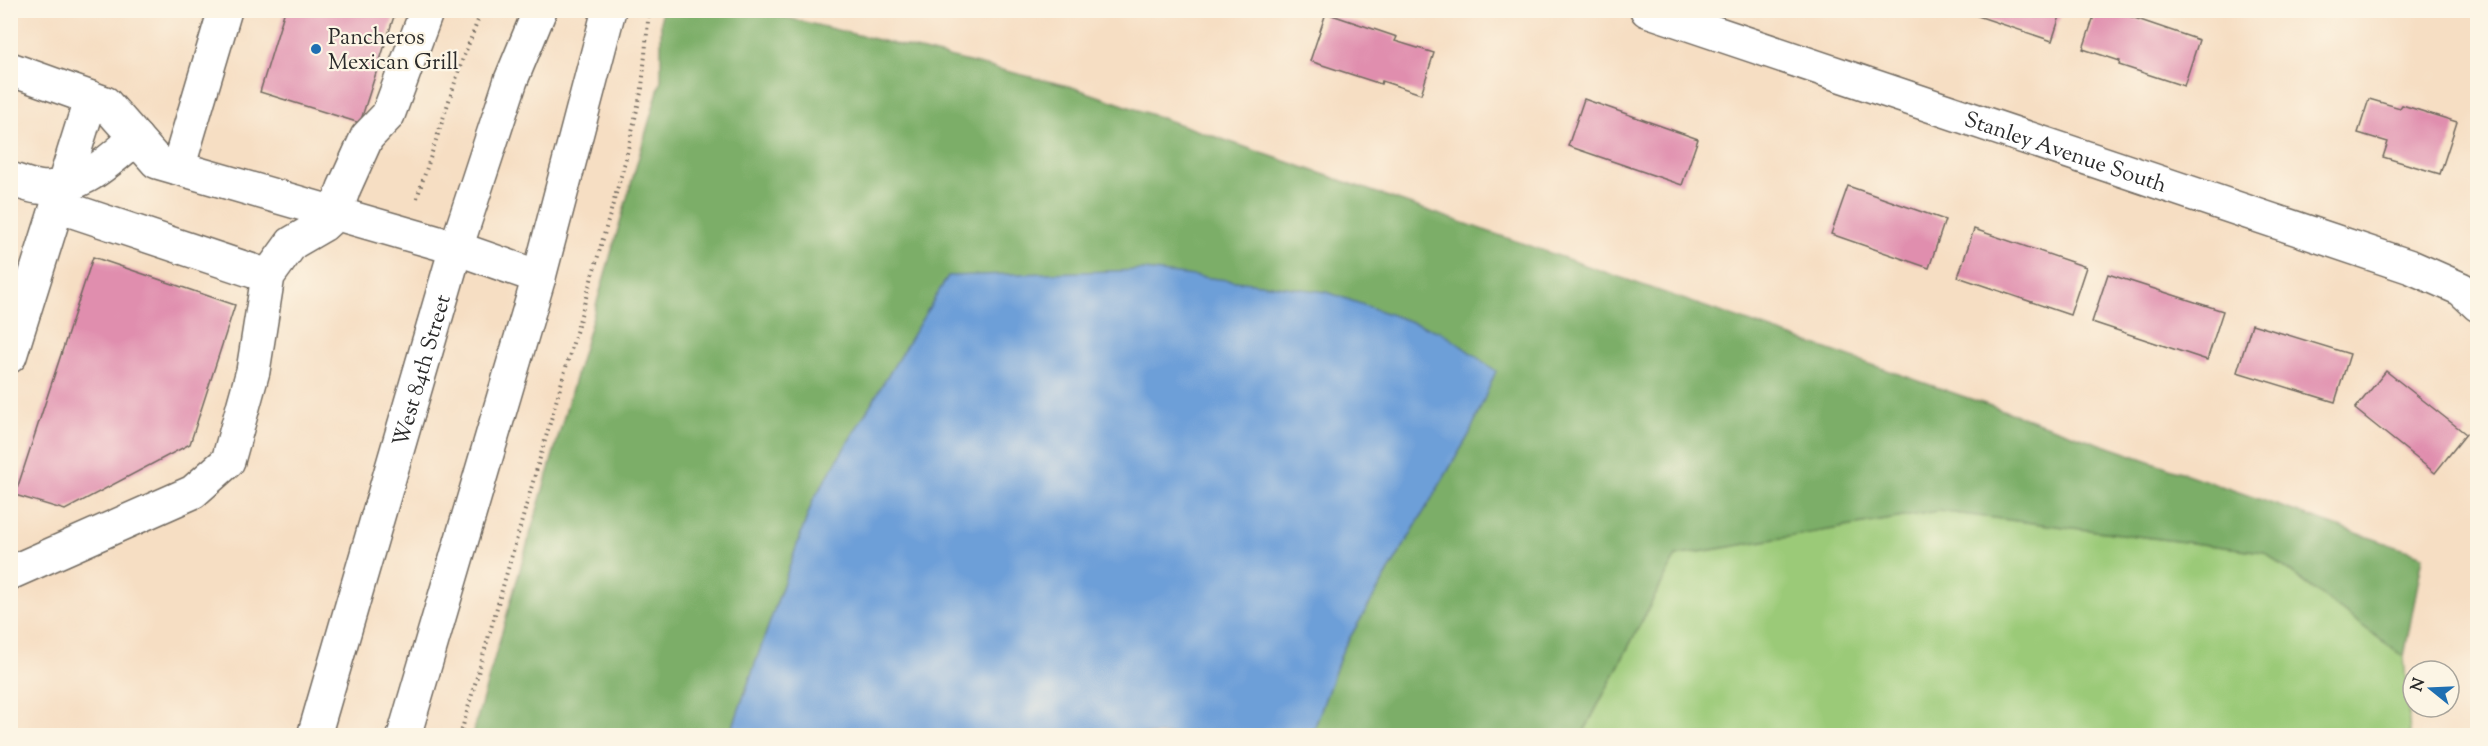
<svg xmlns="http://www.w3.org/2000/svg" width="2488" height="746" font-family="'Sorts Mill Goudy',serif">
<style>
.green{fill:#9bca78;stroke:#637a52;stroke-width:1.5}
.forest{fill:#7cae68;stroke:#546c4a;stroke-width:1.5}
.water{fill:#6d9fd8;stroke:#4c6582;stroke-width:1.5}
.building{fill:#e08eae}
.lines{fill:none;stroke-linecap:round;stroke-linejoin:round}
.minor-casing{stroke:#726a60;stroke-width:36}
.path{stroke:#726a60;stroke-width:4;stroke-dasharray:1.5 4.5;stroke-linecap:butt}
.minor{stroke:#fff;stroke-width:33}
.poi-dot{fill:#1f6fb2;stroke:#fcf5e5;stroke-width:2}
.labels{text-anchor:middle;stroke-width:4.5;stroke-linejoin:round;paint-order:stroke}
.poi-label{font-size:22px;fill:#2b2b2b;stroke:#fcf5e5;text-anchor:start}
.street-label{font-size:22px;fill:#2b2b2b;stroke:#fcf5e5}
</style>
<rect width="100%" height="100%" fill="#fcf5e5"/>
<filter id="ink" filterUnits="userSpaceOnUse"><feTurbulence type="fractalNoise" baseFrequency=".0167" numOctaves="2"/><feDisplacementMap in="SourceGraphic" scale="12" xChannelSelector="R" yChannelSelector="G"/><feConvolveMatrix kernelMatrix="1 2 1 2 8 2 1 2 1" color-interpolation-filters="sRGB"/></filter>
<filter id="wash" filterUnits="userSpaceOnUse"><feTurbulence type="fractalNoise" baseFrequency=".008" numOctaves="4" result="noise"/><feDisplacementMap in="SourceGraphic" scale="24" xChannelSelector="R" yChannelSelector="G"/><feGaussianBlur stdDeviation="1.35" result="paint"/><feColorMatrix in="noise" values="0 0 0 0 0 0 0 0 0 0 0 0 0 0 0 0 0 1.4 0 .05"/><feComposite in="paint" operator="in"/></filter>
<g filter="url(#wash)">
<rect width="100%" height="100%" fill="#f6dec3"/>
<path class="green" d="M1938 511 2264 552 2404 657 2410 735 1582 736 1676 556Z"/>
<path class="forest" d="M661 11H759L1072 87 2423 556 2404 657 2264 552 1938 511 1676 556 1582 735H1312L1343 649 1469 435 813 500 730 735 472 736 661 80Z"/>
<path class="water" d="M1144 270 1327 292 1443 333 1496 371 1469 435 1343 649 1312 735H730L813 500 948 276Z"/>
<g id="blocks">
<path class="building" d="M285 10H396L360 123 260 92Z
M1960 10H2062L2052 41Z
M2096 10H2111L2199 40 2184 86 2119 65 2120 61 2083 49Z
M1326 13 1397 37 1395 41 1434 53 1421 94 1382 81 1381 84 1310 61Z
M1584 99 1698 139 1682 185 1568 146Z
M2369 99 2400 108 2402 105 2457 122 2440 174 2383 157 2388 142 2358 133Z
M1848 186 1945 220 1929 268 1831 234Z
M1974 229 2086 267 2070 315 1958 277Z
M93 257 235 305 190 444 65 510 15 495Z
M2108 274 2223 311 2207 360 2092 322Z
M2252 324 2350 354 2335 402 2237 372Z
M2386 371 2466 434 2435 473 2355 409Z"/>
</g>
</g>
<g filter="url(#ink)">
<use href="#blocks" fill-opacity="0" stroke="#726a60" stroke-width="1.5"/>
<g class="lines">
<defs>
<g id="minor">
<path id="s1" d="M1647 10 2411 267 2461 289 2478 305"/>
<path d="M10 69 105 103 157 162 456 248 539 277"/>
<path d="M178 168 225 10"/>
<path d="M10 179C19 182 29 186 38 187 77 193 109 161 136 138"/>
<path d="M58 206 268 276"/>
<path d="M10 356 91 98"/>
<path d="M10 573 193 492 228 461 253 371 268 276 292 243 323 225 335 214 344 188 367 137 388 115 427 10"/>
<path id="s2" d="M314 736 456 248 511 80 540 10"/>
<path d="M404 736 539 277 609 10"/>
</g>
</defs>
<use href="#minor" class="minor-casing"/>
<path class="path" d="M417 198 462 61 482 10
M460 736 625 162 642 88 649 10"/>
<use href="#minor" class="minor"/>
</g>
</g>
<circle class="poi-dot" cx="316" cy="49" r="6"/>
<g class="labels">
<g class="poi-label">
<text x="328" y="44">Pancheros<tspan x="328" dy="25">Mexican Grill</tspan></text>
</g>
<g class="street-label">
<text dy="8" stroke="none"><textPath href="#s1" startOffset="442">Stanley Avenue South</textPath></text>
<text dy="8" stroke="none"><textPath href="#s2" startOffset="381">West 84th Street</textPath></text>
</g>
</g>
<rect width="2488" height="746" fill="none" stroke="#fcf5e5" stroke-width="36"/>
<g transform="translate(2431 689) rotate(288)"><circle r="28" fill="#fcf5e5" stroke="#a8a49b" stroke-width="1.5"/>
<path d="M0-4.5L10 22L0 15L-10 22Z" fill="#1f6fb2"/>
<text y="-9" font-size="16" font-weight="bold" text-anchor="middle" fill="#2b2b2b">N</text>
</g>
</svg>
